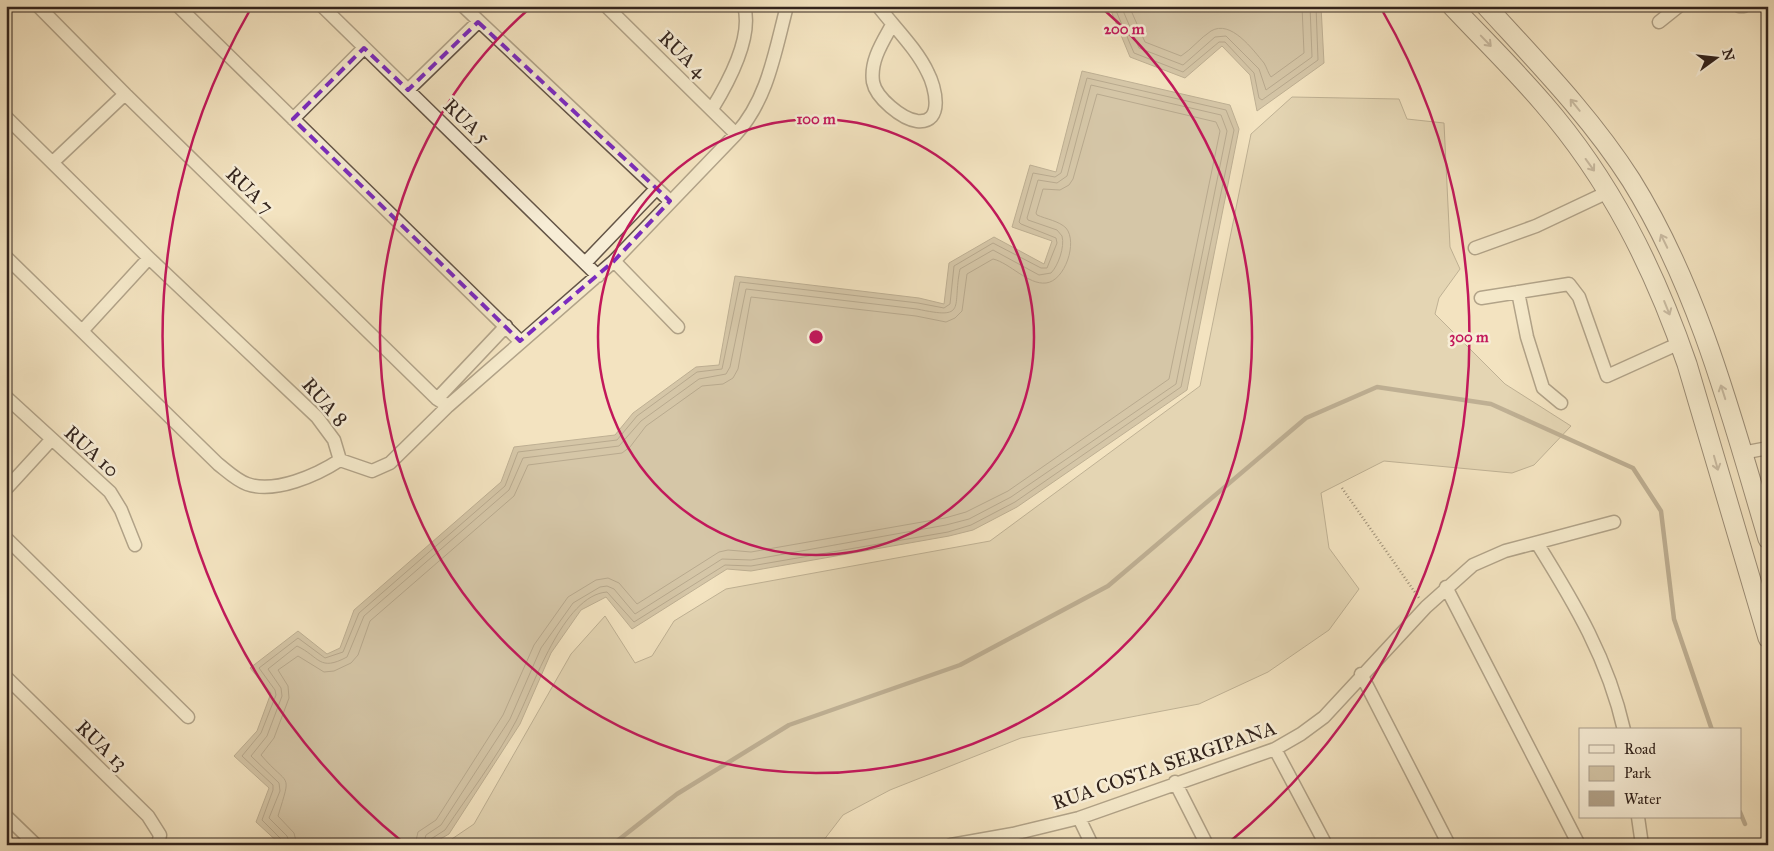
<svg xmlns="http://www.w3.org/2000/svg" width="1774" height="851" font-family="'IM FELL Great Primer',serif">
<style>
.green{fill:#d2c3a4;stroke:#827460}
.water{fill:#b2a289;stroke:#7f705e}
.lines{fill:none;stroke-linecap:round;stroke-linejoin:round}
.shore{stroke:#726353;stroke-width:1}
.stream{stroke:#7f705e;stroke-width:4.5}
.street-casing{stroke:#635446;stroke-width:15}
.secondary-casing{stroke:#33241d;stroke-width:21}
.path{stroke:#33241d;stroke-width:2.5;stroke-dasharray:1 2.5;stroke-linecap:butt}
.street{stroke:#f7edd6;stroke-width:12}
.secondary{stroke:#f7edd6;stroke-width:19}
.oneway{stroke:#95887a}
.marked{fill:none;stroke:#7b2cbf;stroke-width:4;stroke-dasharray:10 6;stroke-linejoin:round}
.ring{fill:none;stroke:#c2185b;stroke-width:2.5}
.labels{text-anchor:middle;stroke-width:5;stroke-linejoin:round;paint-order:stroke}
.street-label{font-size:20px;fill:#33241d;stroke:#f7edd6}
.centre{fill:#c2185b;stroke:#f7edd6;stroke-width:2.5}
.ring-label{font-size:15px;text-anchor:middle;font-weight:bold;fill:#c2185b;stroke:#f7edd6;stroke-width:5;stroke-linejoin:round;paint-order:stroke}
</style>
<rect width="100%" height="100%" fill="#f3e3c0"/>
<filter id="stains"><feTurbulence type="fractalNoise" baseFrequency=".004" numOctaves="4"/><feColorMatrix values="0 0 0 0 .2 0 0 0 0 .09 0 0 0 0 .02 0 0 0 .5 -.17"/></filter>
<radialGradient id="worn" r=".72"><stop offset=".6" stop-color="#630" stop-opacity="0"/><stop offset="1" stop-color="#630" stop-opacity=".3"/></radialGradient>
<path class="green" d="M1292 97 1399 99 1407 119 1444 123 1450 247 1460 269 1439 298 1435 314 1505 384 1571 426 1534 465 1512 473 1384 461 1321 493 1329 548 1359 589 1329 630 1268 672 1199 704 1021 738 890 790 843 815 820 845H443L474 824 571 654 605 616 635 663 652 656 674 621 726 589 990 541 1200 386 1251 134Z"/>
<path class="water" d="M1109 6H1321L1324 63 1257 111 1250 75 1222 46 1185 78 1130 57Z
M1082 71 1230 105 1239 129 1187 390 1017 507 973 530 949 536 751 571 727 569 632 629 606 597 581 610 551 653 520 724 449 834 430 845H281L256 822 269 788 234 756 257 731 271 693 250 668 298 631 327 654 340 648 354 610 501 482 514 447 615 435 633 413 696 367 719 365 735 276 919 298 944 304 949 263 994 237 1044 264 1052 241 1012 227 1030 165 1056 172Z"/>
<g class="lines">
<path class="shore" d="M1114 6 1134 53 1183 72 1219 42H1225L1254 73 1259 98 1262 100 1318 60 1316 6
M1121 6 1139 48 1183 65 1215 37 1226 36 1259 69 1266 90 1312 57 1310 6
M1129 6 1145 42 1181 56C1192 49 1200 38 1211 31 1231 19 1253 50 1264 63 1267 68 1268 73 1271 77L1304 53 1302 6
M284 845 282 840 262 820 273 790V785L242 756 261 733 276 695 275 690 259 668 298 638 325 658 343 652 359 613 505 486 518 452 617 440 637 416 697 372 722 369 740 282 918 303 944 308 950 304 954 266 993 243 1041 268H1047L1057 243 1056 238 1021 224 1019 222 1033 173 1055 177 1061 173 1087 78 1226 110 1234 130 1181 387 1015 502 971 525 948 532 751 566 725 565 634 622 607 592C563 595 533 688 516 721 496 759 469 794 445 830L431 839 429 845
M290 845 287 836 269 818 280 791 279 783 251 756 267 736 282 696 281 688 268 669 297 646C320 657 319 672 347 657L364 616 509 490 523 458 619 446 641 421 699 379 726 374 730 367 746 289 917 309C968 320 952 308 960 269L993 250 1039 275 1051 273C1058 266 1065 247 1062 236L1057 230 1028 220 1027 218 1038 180 1057 183 1067 176 1091 85 1221 115 1227 131 1176 384 1011 497 969 519 946 525 751 560 722 559 635 614 614 589 607 586 600 587 573 603 541 648 510 719 441 825 426 835 423 845
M297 845 294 833 278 816C292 770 289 788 261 755L274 738 289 698 288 686 278 670 298 656 324 672 334 671 351 663 358 655 370 621 514 496 528 465 622 453 630 447 646 426 702 386 723 384 733 378 738 369 751 297 916 316 946 322 955 318 962 311 967 274 993 259C1010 263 1028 285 1046 283 1065 281 1078 242 1066 228 1059 221 1046 219 1037 215L1036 213 1043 189 1060 190 1069 185 1073 179 1097 94 1216 122 1220 131 1169 379 1008 491 966 512 945 518 751 552 728 550 719 552 637 604 619 583 608 578 596 580 568 597 534 645 503 715 436 820 418 832 415 845"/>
<path class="stream" d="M1740 812 1745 824
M612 845 677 794 789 725 960 665 1108 586 1306 418 1377 387 1491 404 1633 468 1661 511 1674 619 1712 730"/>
<defs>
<path id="street" d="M38 6 125 94 437 399 448 406
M178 6 520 341
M322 6 598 276
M463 6 670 201
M606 6 736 134
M878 6C894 27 917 49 928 73 935 86 945 124 917 121 902 119 876 98 873 82 870 61 882 43 892 25
M1739 6H1744
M1659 22 1679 6
M408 90 478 22
M712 109C728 83 753 37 744 6
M6 117 149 258 317 417 334 440 340 460
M293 119 364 48
M53 162 125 94
M1475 248 1536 226 1608 192
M6 257 218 464C227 471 236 480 247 484 275 494 317 475 340 460
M614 261 678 327
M585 263 656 189
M1518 292 1527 337 1543 388 1561 403
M1481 298 1569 284 1579 297 1607 376 1680 343
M82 331 149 258
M6 397 110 492 121 510 135 545
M437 399 506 326
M1742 453 1768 448
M340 460 372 471 390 463 448 406 614 261 736 134C768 99 775 51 787 6
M6 489 51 440
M6 538 188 717
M1537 543C1575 604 1608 659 1624 730
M1446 587 1579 845
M1361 674 1449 845
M6 677 148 816 160 835 158 845
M1275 749 1326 845
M1175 782 1207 845
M6 816 36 845
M1638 817 1642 845
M1079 818 1092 845
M951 845 1013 834 1079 818 1275 749 1301 734 1324 717 1426 607 1473 565 1505 551 1614 522"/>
<path id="secondary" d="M1452 6C1482 38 1514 69 1543 103 1610 180 1654 268 1687 364L1768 638
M1486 6C1537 62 1590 116 1631 180 1699 289 1732 418 1768 539"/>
</defs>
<use href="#street" class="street-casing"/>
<use href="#secondary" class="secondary-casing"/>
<path class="path" d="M1342 488 1419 598"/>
<use href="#street" class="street"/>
<use href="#secondary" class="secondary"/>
</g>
<defs><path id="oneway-shaft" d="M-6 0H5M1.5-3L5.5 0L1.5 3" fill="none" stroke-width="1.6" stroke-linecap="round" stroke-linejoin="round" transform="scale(1.25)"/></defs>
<g class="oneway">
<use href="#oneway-shaft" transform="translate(1486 41) rotate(46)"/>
<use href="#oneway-shaft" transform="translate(1575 105) rotate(-129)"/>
<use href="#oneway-shaft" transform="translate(1590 165) rotate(54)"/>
<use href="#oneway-shaft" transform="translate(1664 241) rotate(-116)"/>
<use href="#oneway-shaft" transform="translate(1667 308) rotate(68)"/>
<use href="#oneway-shaft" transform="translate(1723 392) rotate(-108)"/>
<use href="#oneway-shaft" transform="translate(1716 463) rotate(74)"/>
</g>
<path d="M0 0H1774V851H0ZM478 22 670 201 614 261 520 341 293 119 364 48 408 90Z" fill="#f3e3c0" fill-opacity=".55" fill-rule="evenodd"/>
<path class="marked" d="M478 22 670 201 614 261 520 341 293 119 364 48 408 90Z"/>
<g class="ring">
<circle cx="816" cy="337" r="218"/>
<path d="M1102 8A436 436 0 1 1 530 8"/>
<path d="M405 844A653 653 0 0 1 250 10M1382 10A653 653 0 0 1 1227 844"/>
</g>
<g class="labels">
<g class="street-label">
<text transform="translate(683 54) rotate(44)" y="7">RUA 4</text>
<text transform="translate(467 121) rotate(44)" y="7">RUA 5</text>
<text transform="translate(250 190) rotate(44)" y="7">RUA 7</text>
<text transform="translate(325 402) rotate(49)" y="7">RUA 8</text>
<text transform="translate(92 451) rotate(42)" y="7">RUA 10</text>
<text transform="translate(102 745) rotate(44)" y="7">RUA 13</text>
<text transform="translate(1164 765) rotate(-19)" y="7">RUA COSTA SERGIPANA</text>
</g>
</g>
<circle cx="816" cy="337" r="8" class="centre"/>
<g class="ring-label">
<text x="1124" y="34">200 m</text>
<text x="816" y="124">100 m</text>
<text x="1469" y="342">300 m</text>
</g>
<rect width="1774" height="851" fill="none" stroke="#f3e3c0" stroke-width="25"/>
<rect x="8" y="8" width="1759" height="836" fill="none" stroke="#33241d" stroke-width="2.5"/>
<rect x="12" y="12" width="1749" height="826" fill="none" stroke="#33241d"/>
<rect x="1579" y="728" width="162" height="90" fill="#f7edd6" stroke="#a99d8c"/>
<rect x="1589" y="745" width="25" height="8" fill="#f7edd6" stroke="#a99d8c"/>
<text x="1624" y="754" font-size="15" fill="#33241d">Road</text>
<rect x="1589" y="766" width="25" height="15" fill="#d2c3a4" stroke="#a99d8c"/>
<text x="1624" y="778" font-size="15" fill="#33241d">Park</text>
<rect x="1589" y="791" width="25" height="15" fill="#b2a289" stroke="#a99d8c"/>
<text x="1624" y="804" font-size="15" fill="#33241d">Water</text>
<g transform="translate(1716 58) rotate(75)" stroke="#f7edd6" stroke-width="4" paint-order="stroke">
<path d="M0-4L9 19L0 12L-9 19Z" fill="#33241d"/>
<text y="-8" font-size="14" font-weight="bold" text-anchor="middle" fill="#33241d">N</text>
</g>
<rect width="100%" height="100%" filter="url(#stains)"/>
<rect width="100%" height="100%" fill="url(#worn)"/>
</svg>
